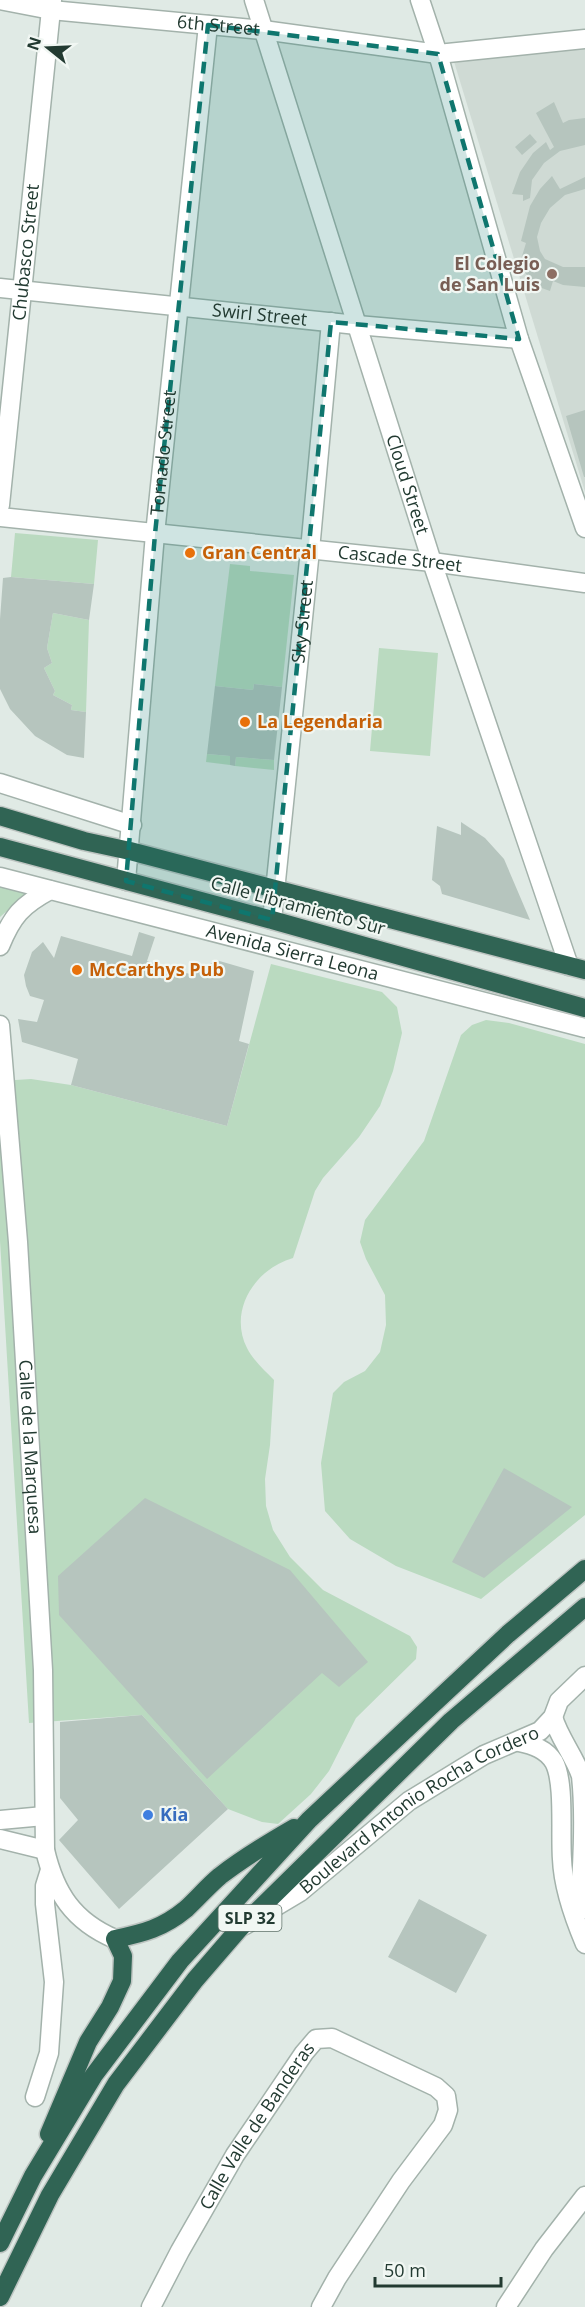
<svg xmlns="http://www.w3.org/2000/svg" width="585" height="2307" font-family="'Open Sans',sans-serif">
<style>
.built{fill:#cfdad4}
.green{fill:#badac0}
.building{fill:#b6c5be}
.lines{fill:none;stroke-linecap:round;stroke-linejoin:round}
.minor-casing{stroke:#a3b2ab;stroke-width:21}
.highway-casing{stroke:#bdc4c1;stroke-width:21}
.minor{stroke:#fff;stroke-width:18}
.highway{stroke:#306454;stroke-width:18}
.marked{fill:#0f766e;fill-opacity:0.2;stroke:#0f766e;stroke-width:4.5;stroke-dasharray:12 8;stroke-linejoin:round}
.education-dot{fill:#8d6e63;stroke:#f1f7f3;stroke-width:2}
.food-dot{fill:#e8710a;stroke:#f1f7f3;stroke-width:2}
.shop-dot{fill:#3f7fe0;stroke:#f1f7f3;stroke-width:2}
.labels{text-anchor:middle;stroke-width:4.5;stroke-linejoin:round;paint-order:stroke}
.shield{fill:#f1f7f3;stroke:#60736b;stroke-width:1.5}
.shield-label{font-size:16px;font-weight:bold;fill:#223a31}
.street-label{font-size:18px;fill:#223a31;stroke:#f1f7f3}
.education-label{font-size:18px;font-weight:bold;fill:#785e54;stroke:#f1f7f3;text-anchor:end}
.food-label{font-size:18px;font-weight:bold;fill:#c56008;stroke:#f1f7f3;text-anchor:start}
.shop-label{font-size:18px;font-weight:bold;fill:#366cbe;stroke:#f1f7f3;text-anchor:start}
</style>
<rect width="100%" height="100%" fill="#e0eae5"/>
<path class="built" d="M585 38V492L452 55Z"/>
<path class="green" d="M15 533 98 540 94 584 11 577Z
M230 564 250 566V571L294 575 282 687 254 684 253 690 215 686Z
M53 613 89 620 86 712 71 710 72 705 53 695 55 691 44 668 52 663 47 648Z
M379 648 438 653 430 756 370 751Z
M207 754 230 756V765L206 762Z
M236 757 274 760V770L235 766Z
M0 885 28 892 0 917Z
M271 964 382 992 397 1007 402 1033 393 1071 380 1106 359 1137 323 1178 315 1191 293 1258C255 1269 228 1310 247 1348 253 1360 265 1371 274 1380L270 1445 265 1479 266 1506 273 1530 290 1557 323 1590 410 1636 417 1647 416 1659 356 1718 329 1771 311 1794 278 1824 262 1822 228 1809 142 1715 29 1723 0 1241V1081L31 1079 71 1085 227 1126Z
M486 1020 509 1023 585 1044V1515L481 1599 396 1566 350 1539 325 1511 321 1463 333 1393 344 1382 365 1371 380 1352 386 1325 385 1295 366 1259 360 1242 365 1220 424 1141 461 1035 472 1025Z"/>
<path class="building" d="M554 102 563 123 569 120 585 118V145L560 151 544 163 532 180 530 198 523 201V195L512 194 520 172 533 153 546 142 550 150 554 147 536 113Z
M530 134 537 142 522 155 515 147Z
M552 176 560 189 585 177V189L565 195 550 208 541 223 537 237 540 251 545 259 563 267H585V287L563 285 553 281 550 291 539 287 540 284H535L519 266 526 243 521 241 530 206 540 189Z
M585 410V477H584L566 416Z
M11 577 94 584 89 620 53 613 47 648 52 663 44 668 55 691 53 695 72 705 71 710 86 712 84 758 67 755 35 736 10 709 0 689V619L3 578Z
M254 684 282 687 274 760 236 757 235 766 230 765V756L207 754 215 686 253 690Z
M461 822 485 838 504 859 530 920 442 894 440 886 432 880 437 826 461 835Z
M139 932 155 937 147 961 193 975 216 960 254 971 239 1041 249 1044 227 1126 71 1085 78 1059 22 1042 18 1019 37 1022 44 1000 30 996 26 986 24 975 32 952 43 942 54 958 61 936 132 956Z
M504 1468 572 1507 484 1578 452 1562Z
M145 1498 290 1570 368 1662 339 1687 322 1673 207 1779 59 1615 58 1576Z
M142 1715 228 1809 119 1909 59 1840 78 1820 60 1798V1722Z
M419 1899 487 1935 456 1993 388 1957Z"/>
<g class="lines">
<defs>
<g id="minor">
<path id="s1" d="M0 0 51 10 263 30 438 54 585 39"/>
<path id="s2" d="M254 0 432 562 569 966"/>
<path d="M420 0 438 54 519 339 585 528"/>
<path id="s3" d="M0 288 357 325 519 339"/>
<path id="s4" d="M0 505 52 0"/>
<path id="s5" d="M0 517 432 562 585 583"/>
<path d="M0 783 132 825"/>
<path id="s6" d="M0 877 585 1028"/>
<path id="s7" d="M126 881 155 534 208 25"/>
<path id="s8" d="M272 920 310 550 331 322"/>
<path d="M0 946C12 916 22 905 50 890"/>
<path id="s9" d="M0 1025 18 1242 43 1670 45 1850C55 1893 73 1921 115 1939"/>
<path d="M553 1717C559 1738 574 1755 581 1776 585 1812 583 1874 578 1912"/>
<path d="M519 1742C533 1745 546 1749 554 1762 565 1782 560 1834 562 1859 563 1887 574 1918 585 1944"/>
<path d="M0 1820 44 1816"/>
<path d="M0 1839 45 1850"/>
<path id="s10" d="M245 1925 300 1892 409 1801 484 1755 540 1731 553 1717 559 1701 585 1676"/>
<path d="M35 2097 49 2053 54 1982 45 1904V1886L50 1870"/>
<path id="s11" d="M151 2307 180 2251 235 2155 304 2053 316 2039 332 2038 436 2087 446 2096 448 2110 443 2125 401 2181 337 2278 321 2307"/>
<path d="M506 2307 544 2249 585 2196"/>
</g>
<path id="highway" d="M0 816 84 841 130 851 585 970
M0 847 272 920 585 1008
M49 2134 88 2042 110 2007 122 1981 123 1956 115 1939C144 1933 163 1928 186 1909 198 1898 208 1886 220 1876 243 1858 268 1843 294 1828
M0 2243 33 2176 94 2075 180 1961 309 1820 508 1634 585 1569
M0 2297 50 2195 116 2084 195 1980 239 1929 451 1721 585 1607"/>
</defs>
<use href="#minor" class="minor-casing"/>
<use href="#highway" class="highway-casing"/>
<use href="#minor" class="minor"/>
<use href="#highway" class="highway"/>
</g>
<path class="marked" d="M208 25 438 54 519 339 331 322 272 920 126 881 155 534Z"/>
<circle class="education-dot" cx="552" cy="274" r="6"/>
<g class="food-dot">
<circle cx="190" cy="553" r="6"/>
<circle cx="245" cy="722" r="6"/>
<circle cx="77" cy="970" r="6"/>
</g>
<circle class="shop-dot" cx="148" cy="1815" r="6"/>
<g class="labels">
<rect class="shield" x="218.5" y="1905" width="63" height="26" rx="4.5"/>
<g class="shield-label">
<text x="250" y="1924">SLP 32</text>
</g>
<g class="street-label">
<text dy="6" stroke="none"><textPath href="#s1" startOffset="220">6th Street</textPath></text>
<text dy="6" stroke="none"><textPath href="#s4" startOffset="254">Chubasco Street</textPath></text>
<text dy="6" stroke="none"><textPath href="#s3" startOffset="261">Swirl Street</textPath></text>
<text dy="6" stroke="none"><textPath href="#s7" startOffset="430">Tornado Street</textPath></text>
<text dy="6" stroke="none"><textPath href="#s2" startOffset="508">Cloud Street</textPath></text>
<text dy="6" stroke="none"><textPath href="#s5" startOffset="402">Cascade Street</textPath></text>
<text dy="6" stroke="none"><textPath href="#s8" startOffset="300">Sky Street</textPath></text>
<text transform="translate(298 906) rotate(15)" y="6">Calle Libramiento Sur</text>
<text dy="6" stroke="none"><textPath href="#s6" startOffset="302">Avenida Sierra Leona</textPath></text>
<text dy="6" stroke="none"><textPath href="#s9" startOffset="423">Calle de la Marquesa</textPath></text>
<text dy="6" stroke="none"><textPath href="#s10" startOffset="210">Boulevard Antonio Rocha Cordero</textPath></text>
<text dy="6" stroke="none"><textPath href="#s11" startOffset="210">Calle Valle de Banderas</textPath></text>
</g>
<g class="education-label">
<text x="540" y="270">El Colegio<tspan x="540" dy="21">de San Luis</tspan></text>
</g>
<g class="food-label">
<text x="202" y="559">Gran Central</text>
<text x="257" y="728">La Legendaria</text>
<text x="89" y="976">McCarthys Pub</text>
</g>
<g class="shop-label">
<text x="160" y="1821">Kia</text>
</g>
</g>
<g transform="translate(48 48) rotate(288)" stroke="#f1f7f3" stroke-width="4.5" paint-order="stroke">
<path d="M0-4.5L10 22L0 15L-10 22Z" fill="#223a31"/>
<text y="-9" font-size="16" font-weight="bold" text-anchor="middle" fill="#223a31">N</text>
</g>
<path d="M375 2277v9h126v-9" fill="none" stroke="#223a31" stroke-width="3"/>
<text x="384" y="2277" font-size="18" fill="#223a31" stroke="#f1f7f3" stroke-width="4.5" paint-order="stroke">50 m</text>
</svg>
